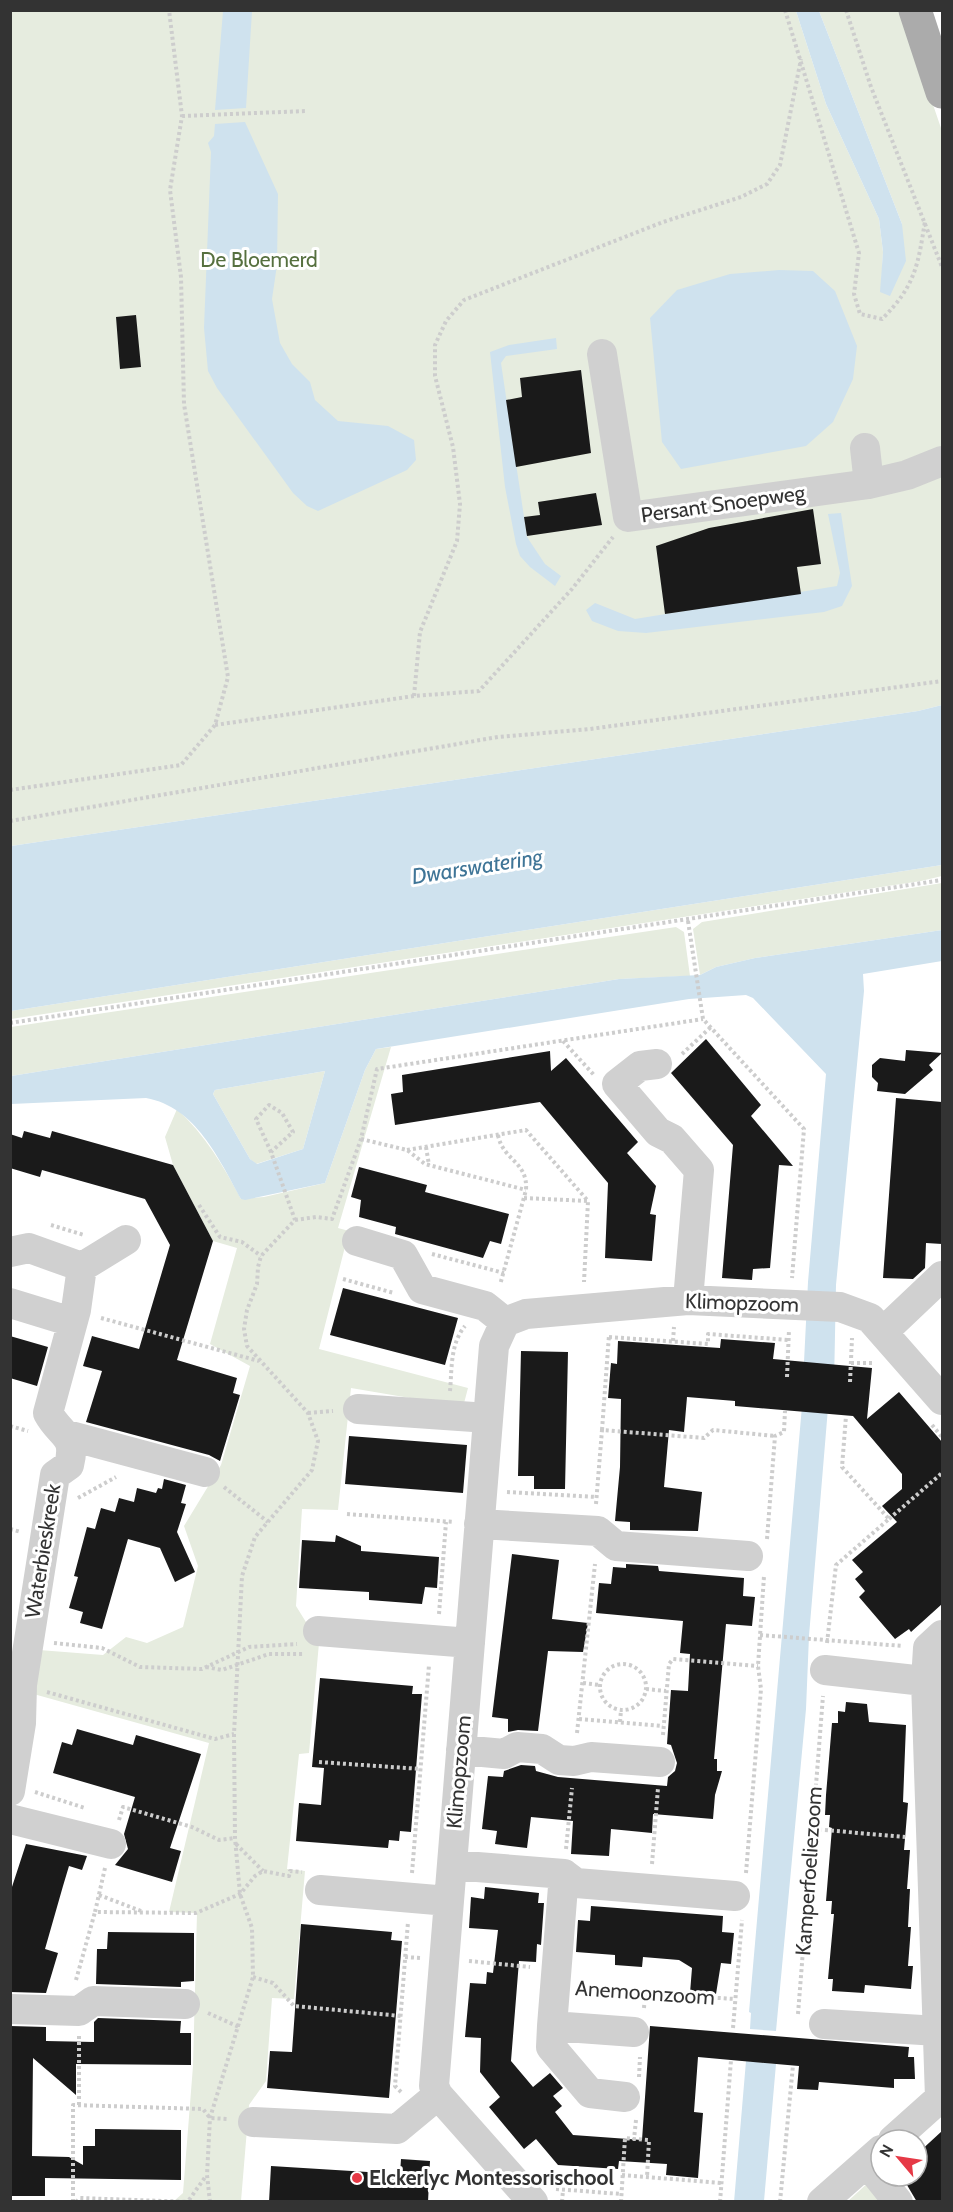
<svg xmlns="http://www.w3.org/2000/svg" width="953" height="2212" font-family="Cabin,sans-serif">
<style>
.green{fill:#e6ecdf}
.water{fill:#cfe2ee;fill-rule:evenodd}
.building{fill:#1a1a1a}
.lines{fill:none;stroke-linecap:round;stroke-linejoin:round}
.path{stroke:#cdcdcd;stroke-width:4;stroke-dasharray:3 3;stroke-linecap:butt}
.minor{stroke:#d0d0d0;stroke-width:30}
.major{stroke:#ababab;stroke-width:33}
.poi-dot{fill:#e63946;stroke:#fff;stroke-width:2}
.labels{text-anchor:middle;stroke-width:6;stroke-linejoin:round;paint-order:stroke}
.park-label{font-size:21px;fill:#56703f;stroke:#fff}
.street-label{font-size:21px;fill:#333;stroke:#fff}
.poi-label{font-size:21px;font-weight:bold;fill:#333;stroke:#fff;text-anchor:start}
.water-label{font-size:22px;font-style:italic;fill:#3f7597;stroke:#fff}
</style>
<rect width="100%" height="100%" fill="#fff"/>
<path class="green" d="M11 11H796L826 104 879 219 883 252 881 292 902 224 819 11H901L942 131V705L918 711 11 846Z
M942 865V876L921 881 11 1019V1011Z
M942 883V930L755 958 716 967 700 975 693 929 702 922Z
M676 927 684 932 690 976 619 979 11 1076V1027Z
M391 1047 338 1228 349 1231 319 1349 468 1388 463 1407 351 1388 338 1510 302 1509 296 1606 319 1643 309 1753 299 1754 287 1869 305 1871 294 1999 272 1998 266 2081 249 2105 241 2201H174L183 2193 193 2066 197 1913 169 1912 209 1743 30 1693 39 1650 103 1655 126 1637 147 1643 183 1627 198 1566 184 1526 221 1465 250 1366 210 1344 237 1248 213 1241 173 1165 165 1137 177 1109C205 1135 223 1165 241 1199L264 1197 325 1183 365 1070 376 1049Z
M325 1071 303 1149 256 1164 250 1159 213 1094 215 1090Z
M870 2181 887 2202H847Z"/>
<path class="water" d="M223 11H252L246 108 215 110Z
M796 11H819L902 224 906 261 890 296 880 292 883 252 879 219 826 104Z
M245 122 278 194 277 265 272 299 280 343 292 364 310 382 315 400 338 421 388 426 414 440 416 460 407 470 318 511 307 506 293 493 217 388 208 371 204 328 211 152 208 143 214 136 215 124Z
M779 270 813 271 835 291 857 346 853 379 833 422 806 446 681 469 662 442 650 318 677 290 730 274Z
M556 338 557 349 506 356 501 363 527 537 545 564 561 576 555 586 530 567 520 556 516 544 505 487 490 352 509 345Z
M841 513 852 586 842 606 824 612 646 633 618 631 592 621 586 610 595 603 635 619 837 586 840 573 828 514Z
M942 705V865L11 1011V846L918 711Z
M942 930V961L863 974 864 991 836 1285 834 1384 803 1382 808 1282 826 1074 753 998 746 995 689 999 376 1049 365 1070 325 1183 245 1200 241 1199C219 1159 196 1107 146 1098L11 1104V1076L619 979 700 975 716 967 755 958ZM325 1071 303 1149 257 1164 250 1159 213 1094 215 1090Z
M802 1406 828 1408 809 1636 806 1709 776 2031 750 2029 751 2013 749 2012Z
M746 2061 776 2064 764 2201 734 2202Z"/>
<path class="building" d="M136 315 141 367 120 369 116 317Z
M581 370 591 453 516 467 506 400 522 397 520 378Z
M596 493 602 525 527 536 524 517 540 515 538 502Z
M813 509 821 564 797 567 801 594 665 614 656 546 709 528Z
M706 1039 761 1105 751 1116 793 1166 779 1165 770 1268 753 1269 752 1280 722 1278 733 1145 671 1073Z
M906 1050 942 1053 929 1065 933 1070 905 1094 877 1091 878 1083 872 1077V1065L880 1058 905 1061Z
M550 1051 551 1071 566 1058 638 1142 627 1153 656 1186 650 1214 656 1215 652 1261 605 1258 608 1183 540 1102 395 1125 391 1094 403 1092 402 1075Z
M896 1098 942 1102V1244L926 1243 925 1268 913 1279 883 1278Z
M24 1131 50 1138 52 1131 173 1165 213 1241 177 1360 237 1378 233 1393 240 1395 220 1461 209 1455 86 1422 102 1371 83 1366 92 1336 139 1349 170 1245 145 1199 42 1170 40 1177 10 1168V1134L22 1138Z
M359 1167 427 1185 425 1192 509 1214 501 1244 490 1241 483 1258 395 1234 396 1227 359 1217 361 1200 351 1197Z
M343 1288 458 1318 445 1365 330 1335Z
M10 1336 48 1347 37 1386 10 1378Z
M721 1339 775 1343 773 1359 872 1368 867 1419 899 1392 942 1442V1604L911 1632 909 1629 895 1639 859 1597 865 1591 855 1579 863 1572 852 1560 897 1522 882 1506 902 1489V1474L853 1416 735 1406V1401L687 1397 684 1432 669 1430 664 1487 702 1492 698 1531 630 1530V1522L615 1521 620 1467 621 1399 608 1398 611 1363 617 1364 618 1341 720 1348Z
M521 1351 568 1352 565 1489H534V1476H518Z
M349 1436 467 1445 463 1493 345 1484Z
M164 1479 186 1485 181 1503 186 1504 177 1532 195 1572 175 1582 160 1548 128 1539 102 1629 80 1623 83 1612 69 1608 78 1577 74 1576 87 1527 95 1529 101 1508 115 1512 119 1498 134 1502 137 1488 156 1493 158 1488 162 1489Z
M336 1535 361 1546V1551L439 1557 437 1588 425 1587 422 1604 369 1600V1592L299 1588 302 1540 335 1542Z
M512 1554 559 1560 552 1619 588 1623 583 1652 548 1651 538 1731 518 1730 508 1732V1719L492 1717Z
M626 1564 658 1566 659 1571 744 1578 743 1596 755 1597 752 1626 726 1624 714 1759H717V1771H722L715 1795 713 1819 653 1814 652 1833 611 1829 609 1856 571 1854 573 1821 531 1817 527 1848 495 1844 497 1831 482 1829 488 1776 503 1777 504 1771 521 1765 535 1766 536 1771 558 1777 667 1786 668 1777 675 1771 677 1763 671 1745 667 1744 668 1730 671 1690 688 1691 690 1654 680 1653 683 1621 596 1613 599 1583 611 1584 613 1567 626 1568Z
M320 1678 413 1686 412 1694H422L411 1832 400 1831 399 1841 389 1840 388 1848 296 1841 299 1803 321 1805 324 1768 312 1767Z
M846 1702 867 1704 869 1722 906 1725 903 1802 908 1803 904 1850H910L907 1889H910L908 1927H911L908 1966H913L911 1989 865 1985 864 1993 832 1991 833 1979H828L834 1914H831L832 1901H826L832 1828 829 1827 830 1815H825L826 1795 832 1723H838V1711L845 1712Z
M77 1729 133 1745 136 1735 201 1754 170 1848 181 1851 172 1882 115 1865 128 1849 124 1834 135 1797 53 1773 62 1742 72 1745Z
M26 1844 87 1856 82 1870 69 1866 63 1886 45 1949 58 1953 46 1993 10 1992V1893Z
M485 1887 539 1893 538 1903H544L541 1945 537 1944 536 1962 519 1961 511 2061 533 2087 550 2073 563 2088 553 2096 562 2106 555 2112 573 2135 642 2140 650 2026 909 2047 908 2057H914L915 2079H894V2088L819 2082 818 2090 797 2089 799 2066 698 2057 694 2112 703 2113 698 2178 666 2175 667 2164 619 2161 618 2169 558 2165 536 2139 524 2149 489 2107 500 2097 480 2072 481 2038 465 2037 470 1983 486 1984 487 1972 493 1973 498 1930 469 1928 471 1897 484 1899Z
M591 1906 723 1916 722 1932 734 1933 731 1964 721 1963 716 1994 690 1993 692 1968 679 1960 643 1957 642 1967 615 1965V1955L576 1952 578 1920 590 1921Z
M301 1924 392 1932 391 1940 402 1941 389 2098 267 2088 270 2051 292 2052Z
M108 1932 194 1933V1981L181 1982V1987L96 1984 97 1949H107Z
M98 2018 181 2021 180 2033H191V2065L76 2064V2095L33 2058 32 2156 69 2157 83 2165V2146H95V2129L181 2130V2180L45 2178V2196H10V2026L46 2027V2041L94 2042V2022Z
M942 2131V2202H917L907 2185 917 2176V2154Z
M401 2159 430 2161 428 2202H269L271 2166 400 2174Z"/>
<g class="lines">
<path class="path" d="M785 10 859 253 854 294 860 314 882 319C915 286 918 266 925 221
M846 10 871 87 942 267
M182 116 306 111
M414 696 420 632 457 541 460 504 453 447 435 376V345L446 321 464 300 663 222 741 197 767 184 780 165 801 59
M215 725 414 696 479 691 572 589 613 537
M10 790 181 765 215 725 228 677 184 404 181 277 170 190 182 116 169 10
M10 821 498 737 590 729 942 681
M688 921 703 1019 804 1129 792 1278
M10 1023 942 880
M563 1041 594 1075
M682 1054 712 1026
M498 1135C503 1161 528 1161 526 1190L500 1285
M361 1139 407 1150 425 1164 526 1190
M426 1147 429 1165
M407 1150 526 1130 588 1201 584 1282
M524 1198 588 1201
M199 1205 220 1237 242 1242 261 1256
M295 1220 316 1217 332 1219 361 1139 377 1069 703 1019
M51 1225 84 1235
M432 1254 504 1273
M343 1279 394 1293
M101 1318 259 1361
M609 1337 708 1344V1334L789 1340
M673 1341 674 1327
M851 1363H874
M787 1377 789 1330
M850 1382 852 1338
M450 1391C452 1369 450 1344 465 1326
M308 1413 333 1411
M932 1425 942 1437
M10 1426 28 1431
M602 1430 609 1335
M224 1487 268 1522
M507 1492 597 1497
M78 1498 116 1477
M596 1504 602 1430 704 1438 713 1430 775 1436
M347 1514 454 1522
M889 1519 942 1473
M10 1529 21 1532
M767 1539 775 1436 784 1432 785 1411
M439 1614 446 1522
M760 1635 903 1646
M54 1643 102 1648 140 1667 202 1669 249 1647 297 1644
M827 1643 836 1565 889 1519 842 1467 846 1416
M600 1687a23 23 0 1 1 46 0a23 23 0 1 1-46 0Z
M206 1667 222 1670 269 1654H303
M583 1683 600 1685
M646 1689 666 1691
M47 1692 215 1739 234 1734
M579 1719 663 1726
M620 1722 621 1710
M577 1733 595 1564
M663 1735 669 1664 673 1659 758 1666
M319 1762 421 1769
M35 1792 85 1808
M119 1820 123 1807 192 1827 219 1840 235 1838
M813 1829 905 1837
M236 1844 263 1871
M566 1849 572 1788
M652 1864 658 1788
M105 1868 95 1912 196 1913 240 1894 255 1876 263 1871 289 1876 290 1871 302 1872
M412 1873 429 1665
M746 1873 761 1689 758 1666 764 1576
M99 1895 141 1911
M405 1957 420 1958
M469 1961 530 1967
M253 1977 273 1983 294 2006 401 2016
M76 1980 95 1912
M580 1989 735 1999
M644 2008 645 1994
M208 2013 239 2027
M798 2014 823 1696
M733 2028 742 1920
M639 2077 640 2057
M401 2092 395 2086 408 1922
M79 2105V2035
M636 2120 634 2139 649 2140 647 2177
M622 2175 721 2183
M556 2189 621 2194
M189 2200 206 2176
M73 2202V2105L203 2109 210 2118 228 2119
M76 2202 80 2198 191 2202
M210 2202 207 2175 210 2118 253 1977 252 1928 240 1894 235 1838 234 1734 242 1576 255 1537 312 1470 318 1441 308 1413 247 1346 244 1329 247 1310 257 1284 258 1267 261 1256 295 1220 271 1152 293 1132 282 1113 269 1105 256 1119 271 1152
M562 2202 563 2190
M621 2202 625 2138 634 2139
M720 2202 731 2060
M780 2202 793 2065"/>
<path class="minor" d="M602 354 628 517 869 484 907 475 942 461
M865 448 869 484
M657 1064 640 1066 617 1084 658 1132 672 1139 699 1170 688 1300
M357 1241 403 1255 422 1289 485 1306 505 1322
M10 1252 29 1248 82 1267 76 1310 48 1413C61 1437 77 1434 69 1465L55 1475 22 1685 21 1723 10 1791
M82 1267 126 1240
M10 1303 72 1322
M883 1332 942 1276
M358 1409 488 1418
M67 1435 205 1472
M479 1524 598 1531 616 1546 748 1556
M318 1631 470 1643
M825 1670 942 1683
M461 1750 504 1754 517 1747 542 1749 559 1760 574 1761 591 1757 660 1762
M10 1819 111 1844
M452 1865 564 1874 552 2026 634 2032
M564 1874 576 1883 735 1896
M320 1890 448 1901
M10 2009 79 2011 93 2001 185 2004
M824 2024 938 2031
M552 2026 551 2047 590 2093 625 2097
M253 2122 397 2129 438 2095
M893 2140 940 2098 926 1681 928 1648 942 1635
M867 2163 898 2202
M533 2202 438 2095 434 2086 494 1346 505 1322 526 1314 688 1300 840 1307 870 1318 942 1400
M822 2202 881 2150"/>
<path class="major" d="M915 10 942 92"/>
</g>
<circle class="poi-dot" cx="357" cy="2178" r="6"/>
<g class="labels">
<g class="park-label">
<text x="259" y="267">De Bloemerd</text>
</g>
<g class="street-label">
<text transform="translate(723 504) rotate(-8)" y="7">Persant Snoepweg</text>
<text transform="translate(742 1303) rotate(2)" y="7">Klimopzoom</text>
<text transform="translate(43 1551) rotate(-81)" y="7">Waterbieskreek</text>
<text transform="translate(459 1772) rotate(-85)" y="7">Klimopzoom</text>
<text transform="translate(809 1871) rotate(-86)" y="7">Kamperfoeliezoom</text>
<text transform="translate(645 1993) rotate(4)" y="7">Anemoonzoom</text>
</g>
<g class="poi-label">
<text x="369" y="2185">Elckerlyc Montessorischool</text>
</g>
<g class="water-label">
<text transform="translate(477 866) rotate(-9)" y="8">Dwarswatering</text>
</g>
</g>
<rect width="953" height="2212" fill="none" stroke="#333333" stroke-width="24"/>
<g transform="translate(899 2158) rotate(299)"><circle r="28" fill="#ffffff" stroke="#adadad" stroke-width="1.5"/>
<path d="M0-4.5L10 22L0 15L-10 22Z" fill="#e63946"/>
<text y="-9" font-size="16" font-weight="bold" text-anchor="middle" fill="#333333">N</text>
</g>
</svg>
